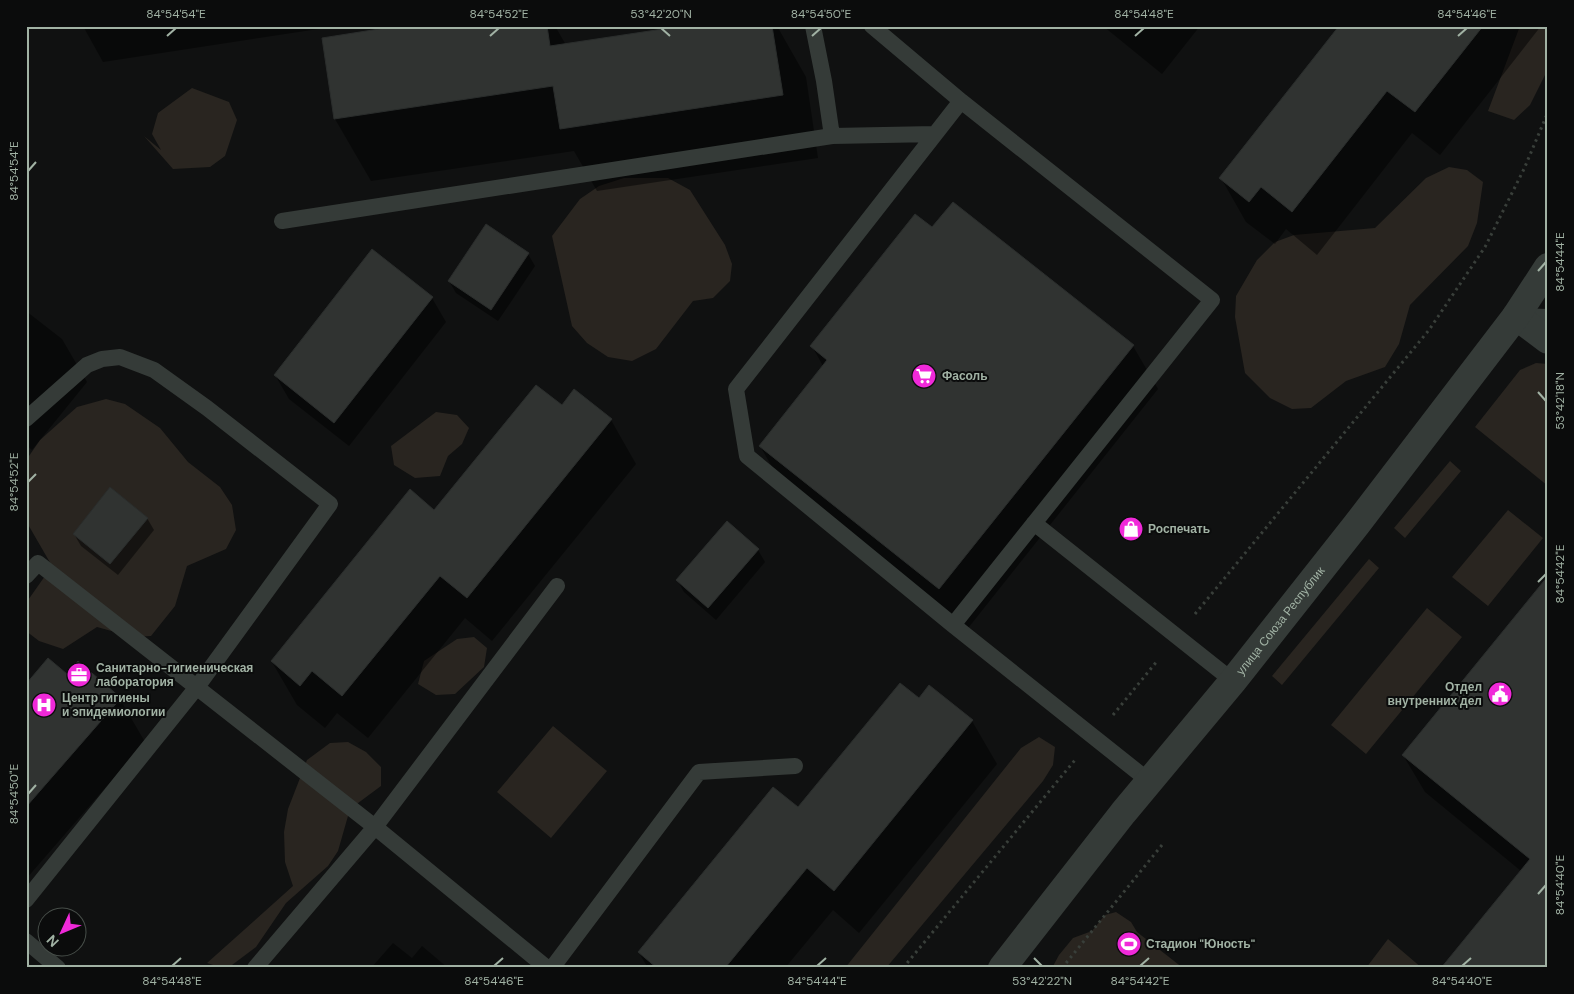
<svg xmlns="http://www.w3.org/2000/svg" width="1574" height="994" font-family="'DM Sans',sans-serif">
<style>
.green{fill:#292520}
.shadow{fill:#0007}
.building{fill:#303331;stroke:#2a2d2c}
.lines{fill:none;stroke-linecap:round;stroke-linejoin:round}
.path{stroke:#393f3a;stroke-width:3;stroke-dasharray:2.5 4;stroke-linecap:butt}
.service{stroke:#353b38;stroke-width:16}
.minor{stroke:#353b38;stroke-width:28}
.tertiary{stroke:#353b38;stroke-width:28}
.ticks{fill:none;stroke:#a1b2a4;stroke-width:2}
.labels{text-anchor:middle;stroke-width:4;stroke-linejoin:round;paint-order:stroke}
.poi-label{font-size:12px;font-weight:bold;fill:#a1b2a4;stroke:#0b0c0c;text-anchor:start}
.street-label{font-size:12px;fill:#a1b2a4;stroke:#0b0c0c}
.neatline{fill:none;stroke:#a1b2a4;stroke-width:2}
.ticks-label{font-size:12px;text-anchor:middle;fill:#a1b2a4}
</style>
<rect width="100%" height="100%" fill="#101111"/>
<path class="green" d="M1520 26H1548V74L1545 75 1530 105 1514 120 1488 111Z
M192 88 229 102 237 120 225 156 210 167 173 169 144 136 161 150 152 134 158 113Z
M1449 167 1467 170 1483 182 1477 223 1468 246 1410 305 1399 344 1385 367 1346 381 1311 408 1292 409 1270 398 1245 373 1235 317 1236 296 1257 260 1275 242 1294 235 1375 228 1426 178Z
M624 178H668L690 190 725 245 732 264 730 281 713 298 693 301 656 349 632 361 608 357 587 343 572 326 552 236 580 199 599 186Z
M1536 363 1548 364V486L1475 427 1520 370Z
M106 399 125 404 160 428 188 462 220 487 232 505 236 530 226 549 187 566 175 606 151 636 133 637 97 627 63 649 39 641 26 631V603L52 566 26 521V456H29L40 440 77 407Z
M436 412 457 415 469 428 462 444 448 456 440 476 415 478 394 465 391 446Z
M1450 461 1461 471 1405 538 1394 528Z
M1508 510 1543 538 1488 606 1452 577Z
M1369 559 1379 568 1282 685 1272 676Z
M1427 608 1462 637 1366 754 1331 725Z
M474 637 487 648 484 667 455 694 436 695 418 684 424 661 457 639Z
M553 726 607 771 551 838 497 792Z
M1039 737 1055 747 1053 765 1043 781 886 968H845L1021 748Z
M348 742 366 752 381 767V786L350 809 338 851 328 866 286 903 256 947 228 968H222L207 963 293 886 285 862 284 832 288 809 307 760 330 743Z
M1116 912 1131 922 1137 932 1183 968H1052L1059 955 1073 938 1092 931 1105 915Z
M1388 939 1422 968H1366Z"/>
<path class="shadow" d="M26 26H47L26 29Z
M83 26H325V28L103 62Z
M407 26H555L566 45 691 26H777L806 77 818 158 597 191 574 151 371 181 335 119Z
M1103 26H1200L1162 74Z
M1381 26H1541L1440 155 1412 133 1317 255 1286 229 1275 244 1246 222 1221 178Z
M373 251 432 298 446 322 349 446 289 399 275 375Z
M528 254 535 266 498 321 456 293 449 281Z
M26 311 62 339 87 382 32 450 26 445Z
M812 346H1133L1158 389 965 632 785 489 760 446 823 366Z
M562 407 611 420 636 464 492 641 465 618 368 738 337 713 325 728 297 705 272 662 435 512Z
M147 518 154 530 118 575 81 546 74 534Z
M758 550 765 562 716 620 684 592 677 580Z
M1548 578V968L1521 871 1425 792 1403 755Z
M67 675 120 699 145 742 26 879V686Z
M930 687 972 721 997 764 859 933 833 910 785 968H648L639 953 919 700Z
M393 943 412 958 422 946 448 968H371Z"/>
<path class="building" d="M398 26H547L550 46 683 26H772L783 95 560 129 553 86 334 119 322 38Z
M1339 26H1483L1415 112 1387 91 1292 212 1261 187 1249 202 1219 178Z
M953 202 1134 345 939 589 759 446 827 360 810 346 915 214 932 227Z
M486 224 529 253 491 310 448 281Z
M372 249 433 297 334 423 274 375Z
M536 385 562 405 574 389 612 419 467 598 440 576 342 696 312 671 300 686 271 661 410 489 434 510Z
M110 487 148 518 110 564 73 534Z
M727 521 759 549 708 608 676 580Z
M1548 576V968H1441L1530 859 1402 755Z
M48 658 67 674 78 661 121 698 26 807V684Z
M900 683 919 698 929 685 973 720 834 891 807 868 725 968H657L638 952 773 787 798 807Z"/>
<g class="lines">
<path class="path" d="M1195 614 1429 330 1485 247 1524 169 1548 112
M1113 715 1158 660
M903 968 1075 760
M1062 968 1162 845"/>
<path class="service" d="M813 26 824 81 832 136 935 134
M872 26 961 101
M282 221 832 136
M1518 316 1548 317
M26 419 87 365 102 359 120 357 154 370 207 408 330 504 197 687 26 900
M1034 523 1233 681
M26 576 38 563 375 827 557 586
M953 625 1212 300 961 101 736 389 747 456 953 625 1149 781
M26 941 58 968
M255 968 375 827 547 968
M552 968 699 772 795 766"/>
<path class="minor" d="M1516 316 1548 340"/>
<path class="tertiary" id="s1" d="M1002 968 1123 813 1233 681 1357 524 1516 316 1548 267"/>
</g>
<path class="ticks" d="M661 28 670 36M167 36 176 28M490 36 499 28M812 36 821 28M1135 36 1144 28M1458 36 1467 28M28 171 36 162M1538 271 1546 262M1538 392 1546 401M28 482 36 474M1538 582 1546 574M28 794 36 785M1538 894 1546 885M1034 958 1042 966M172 966 181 958M494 966 503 958M817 966 826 958M1140 966 1149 958M1462 966 1471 958"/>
<defs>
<symbol id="supermarket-disc" viewBox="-11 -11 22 22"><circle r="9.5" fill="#f029d9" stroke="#0b0c0c"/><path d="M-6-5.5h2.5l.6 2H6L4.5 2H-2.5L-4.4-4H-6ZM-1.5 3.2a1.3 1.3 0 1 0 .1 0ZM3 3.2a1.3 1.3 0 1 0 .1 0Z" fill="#fff"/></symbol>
<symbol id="shop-disc" viewBox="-11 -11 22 22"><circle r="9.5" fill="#f029d9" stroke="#0b0c0c"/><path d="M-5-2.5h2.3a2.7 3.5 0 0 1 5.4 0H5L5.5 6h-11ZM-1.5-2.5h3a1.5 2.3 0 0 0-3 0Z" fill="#fff"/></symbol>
<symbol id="office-disc" viewBox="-11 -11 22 22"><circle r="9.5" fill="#f029d9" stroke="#0b0c0c"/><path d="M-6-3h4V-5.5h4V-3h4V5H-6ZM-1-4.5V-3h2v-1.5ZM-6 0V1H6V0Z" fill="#fff"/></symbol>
<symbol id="civic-disc" viewBox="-11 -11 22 22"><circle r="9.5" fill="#f029d9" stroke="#0b0c0c"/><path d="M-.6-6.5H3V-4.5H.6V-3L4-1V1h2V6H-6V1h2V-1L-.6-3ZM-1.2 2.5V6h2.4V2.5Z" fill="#fff"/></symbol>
<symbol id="hospital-disc" viewBox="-11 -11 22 22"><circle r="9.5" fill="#f029d9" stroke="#0b0c0c"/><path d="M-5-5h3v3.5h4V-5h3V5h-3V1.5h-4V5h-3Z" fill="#fff"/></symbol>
<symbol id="stadium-disc" viewBox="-11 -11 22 22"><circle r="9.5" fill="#f029d9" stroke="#0b0c0c"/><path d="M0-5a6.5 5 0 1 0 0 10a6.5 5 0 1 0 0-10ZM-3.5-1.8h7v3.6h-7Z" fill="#fff"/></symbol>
</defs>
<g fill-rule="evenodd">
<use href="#supermarket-disc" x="910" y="362" width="28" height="28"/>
<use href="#shop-disc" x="1117" y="515" width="28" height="28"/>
<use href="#office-disc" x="65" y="661" width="28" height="28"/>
<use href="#civic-disc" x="1486" y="680" width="28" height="28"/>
<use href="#hospital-disc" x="30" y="691" width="28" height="28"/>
<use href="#stadium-disc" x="1115" y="930" width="28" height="28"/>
</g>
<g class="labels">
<g class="poi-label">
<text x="942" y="380">Фасоль</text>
<text x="1148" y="533">Роспечать</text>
<text x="96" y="672">Санитарно-гигиеническая<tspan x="96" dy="14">лаборатория</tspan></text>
<text x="1482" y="691" text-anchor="end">Отдел<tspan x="1482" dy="14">внутренних дел</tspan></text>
<text x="62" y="702">Центр гигиены<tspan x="62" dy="14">и эпидемиологии</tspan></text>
<text x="1146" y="948">Стадион "Юность"</text>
</g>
<g class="street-label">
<text dy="4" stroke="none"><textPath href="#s1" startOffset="445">улица Союза Республик</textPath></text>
</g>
</g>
<rect width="1574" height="994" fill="none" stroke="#0b0c0c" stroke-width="55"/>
<g transform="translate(62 932) rotate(226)"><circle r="24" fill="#0b0c0c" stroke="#474e49"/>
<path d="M0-4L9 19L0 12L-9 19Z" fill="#f029d9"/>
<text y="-8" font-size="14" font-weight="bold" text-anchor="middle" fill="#a1b2a4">N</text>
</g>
<rect x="28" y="28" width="1518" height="938" class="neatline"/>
<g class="ticks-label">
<text x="176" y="18">84°54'54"E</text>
<text x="499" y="18">84°54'52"E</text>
<text x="661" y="18">53°42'20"N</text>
<text x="821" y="18">84°54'50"E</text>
<text x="1144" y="18">84°54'48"E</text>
<text x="1467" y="18">84°54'46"E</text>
<text transform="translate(14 171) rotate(-90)" y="4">84°54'54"E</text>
<text transform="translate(1560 262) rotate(-90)" y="4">84°54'44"E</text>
<text transform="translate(1560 401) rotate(-90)" y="4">53°42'18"N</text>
<text transform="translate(14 482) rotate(-90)" y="4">84°54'52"E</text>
<text transform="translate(1560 574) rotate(-90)" y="4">84°54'42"E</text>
<text transform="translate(14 794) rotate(-90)" y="4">84°54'50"E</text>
<text transform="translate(1560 885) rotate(-90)" y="4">84°54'40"E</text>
<text x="172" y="985">84°54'48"E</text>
<text x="494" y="985">84°54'46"E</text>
<text x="817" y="985">84°54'44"E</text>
<text x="1042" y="985">53°42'22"N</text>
<text x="1140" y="985">84°54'42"E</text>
<text x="1462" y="985">84°54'40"E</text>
</g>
</svg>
